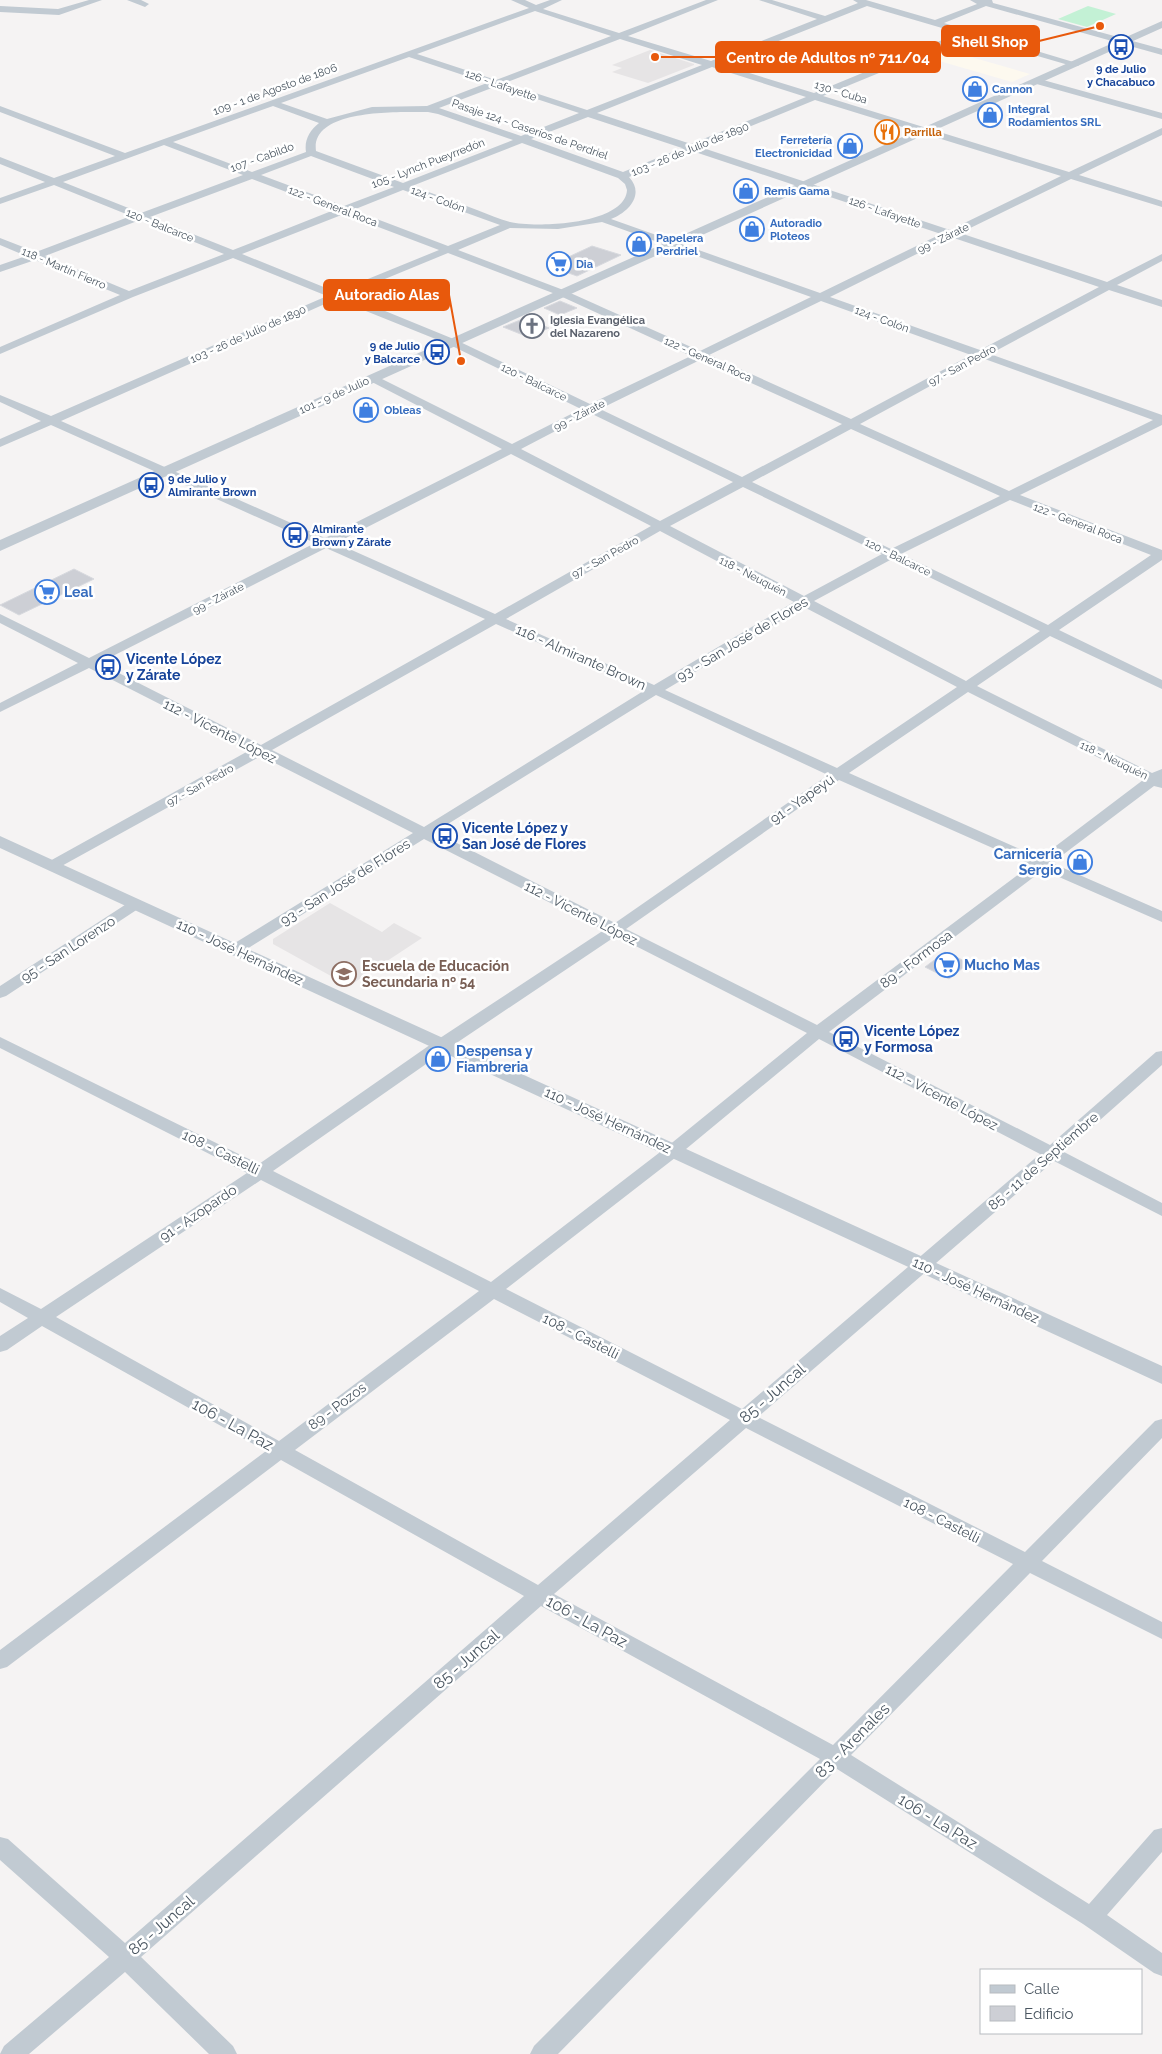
<svg xmlns="http://www.w3.org/2000/svg" width="1162" height="2054" font-family="Raleway,sans-serif">
<style>
.commercial{fill:#fdf9ef}
.education{fill:#e6e4e5}
.green{fill:#c3f1d5}
.building{fill:#cdcfd5;stroke:#d7d9de}
.lines{fill:none;stroke-linecap:round;stroke-linejoin:round}
.minor{fill:#c1cad2;fill-rule:evenodd}
.tertiary{fill:#c1cad2;fill-rule:evenodd}
.labels{text-anchor:middle;stroke-width:5;stroke-linejoin:round;paint-order:stroke}
.far-transit-label{font-size:11px;font-weight:bold;fill:#164399;stroke:#fff;text-anchor:start}
.far-street-label{font-size:11px;fill:#4a5661;stroke:#fff}
.far-shop-label{font-size:11px;font-weight:bold;fill:#366cbe;stroke:#fff;text-anchor:start}
.far-food-label{font-size:11px;font-weight:bold;fill:#c56008;stroke:#fff;text-anchor:start}
.far-worship-label{font-size:11px;font-weight:bold;fill:#5b616d;stroke:#fff;text-anchor:start}
.shop-label{font-size:14px;font-weight:bold;fill:#366cbe;stroke:#fff;text-anchor:start}
.street-label{font-size:14px;fill:#4a5661;stroke:#fff}
.transit-label{font-size:14px;font-weight:bold;fill:#164399;stroke:#fff;text-anchor:start}
.education-label{font-size:14px;font-weight:bold;fill:#785e54;stroke:#fff;text-anchor:start}
.near-street-label{font-size:16px;fill:#4a5661;stroke:#fff}
.leader{fill:none;stroke:#e8590c;stroke-width:2}
.callout-dot{fill:#e8590c;stroke:#fff;stroke-width:2}
.callout{fill:#e8590c;stroke:#e8590c;stroke-width:2}
.callout-label{font-size:15px;text-anchor:middle;font-weight:bold;fill:#fff}
</style>
<rect width="100%" height="100%" fill="#f5f3f3"/>
<path class="commercial" d="M940 48 1030 74 1012 82 922 56Z"/>
<path class="education" d="M780 42 822 55 794 66 752 54Z
M650 50 694 64V65L648 83 612 72 622 68 612 65Z
M330 903 382 932 394 923 422 938 349 986 273 944V939Z"/>
<path class="green" d="M1088 6 1116 14 1087 27 1058 19Z"/>
<path class="building" d="M592 246 621 255 577 276 549 266Z
M560 301 577 308 560 315 544 308Z
M525 318 549 328 528 337 503 327Z
M74 569 94 579 19 615 0 605Z
M945 952 969 963 949 979 925 967Z"/>
<g class="lines">
<path class="minor" d="M89 0H102L59 15 0 12V6L58 9Z
M127 0H141L149 4 145 7Z
M511 0H525L536 5 550 0H562L543 9 619 33 706 0H718L628 36 711 61 817 19 759 0H772L825 16 858 3 853 0H866L935 20 977 4 970 0H992L993 3 1162 49V55L986 6 944 23 1080 64 1078 66H1072L969 36 823 96 1069 172 1162 128V135L1079 175 1162 201V207L1071 179 960 233 1107 282 1162 254V261L1117 285 1162 300V307L1109 290 990 354 1162 415V425L1020 495 1162 550V560L1059 630 1162 680V689L1050 636 977 686 1152 773 1162 769V788L1154 786 1052 863 1162 911V922L1043 870 829 1032 1050 1145 1156 1052 1162 1051V1065L1064 1152 1162 1203V1216L1054 1161 758 1417 1025 1552 1155 1421 1162 1419V1438L1042 1561 1162 1622V1639L1030 1573 851 1755 1089 1904 1154 1830 1162 1828V1852L1107 1915 1162 1953V1976L1154 1973 1083 1924 837 1769 558 2054H530L534 2046 820 1759 541 1606 141 1957 233 2046 237 2054H209L125 1972 29 2054H0L4 2046 109 1957 0 1860V1837L8 1839 125 1943 524 1596 281 1460 7 1667 0 1669V1650L266 1451 42 1326 7 1350 0 1352V1336L28 1318 0 1302V1288L41 1309 247 1173 0 1048V1037L259 1164 437 1040 604 930 424 839 242 952H230L228 949 230 946 413 833 261 756 58 868H48L45 865 48 862 250 750 89 668 0 712V703L78 663 0 623V614L89 658 315 543 51 425 0 447V439L41 421 0 402V395L51 416 327 296 233 258 133 297 0 354V347L120 295 35 260 0 272V265L26 256 0 245V238L36 252 131 216 54 185 0 204V198L45 182 0 164V157L54 178 115 156 0 112V106L125 153 529 8ZM867 6 959 33 814 93 720 64ZM535 11 611 36 496 80 417 54ZM620 39 702 65 587 110 505 83ZM409 57 487 83 427 106 372 107 327 119 281 103ZM712 67 806 97 691 144 597 113ZM497 86 579 113 521 136 439 108ZM815 100 1061 176 950 230 700 147ZM273 106 319 123C310 130 304 140 306 152L252 172 173 142ZM428 112 438 114 513 140 403 183 316 151C310 108 400 112 428 112ZM588 117 682 148 623 172 531 139ZM522 143 618 178 625 184 627 190C625 225 535 228 510 222 499 219 488 214 477 210 456 202 434 194 412 186ZM164 145 243 175 141 213 63 182ZM692 151 941 234 820 293 611 219C629 212 645 194 629 177ZM311 156 394 187 344 206 261 175ZM252 179 334 210 233 250 150 217ZM403 190 500 225 448 246 353 210ZM344 214 439 250 336 292 242 254ZM140 220 224 254 129 291 45 256ZM602 222 811 297 700 351 566 291 458 250 510 228 558 229ZM951 237 1099 287 980 350 830 297ZM448 253 558 295 691 356 590 404 456 340 346 295ZM336 299 448 344 581 409 512 444 376 376H368L366 378 368 380 502 449 325 538 61 421ZM821 301 971 355 851 419 709 355ZM982 358 1153 420 1009 491 860 424ZM700 360 842 424 742 477 600 409ZM590 413 733 482 660 521 521 449ZM851 429 1000 496 891 549 752 482ZM511 454 651 526 495 614 336 543ZM743 487 882 554 804 596 670 526ZM1010 500 1151 555 1048 625 901 554ZM660 531 794 602 654 685 506 619ZM326 548 485 619 261 745 99 663ZM892 559 1040 631 966 681 814 601ZM804 607 957 687 837 768 665 690ZM496 624 645 690 424 827 272 750ZM968 692 1143 780 1040 858 849 773ZM656 695 828 775 615 923 435 832ZM839 780 1031 865 817 1025 626 929ZM616 936 807 1033 668 1146 491 1282 273 1171 449 1048ZM819 1039 1040 1154 742 1409 506 1289 680 1154ZM261 1180 479 1291 279 1441 56 1317ZM494 1299 730 1420 538 1585 295 1450ZM746 1428 1013 1564 833 1745 554 1594Z
M1036 78 1162 113V119L1033 83 1031 81Z
M136 899 141 901 144 904 141 907 6 996 0 998V986L131 901Z"/>
<path class="tertiary" d="M1162 21V28L0 551V540Z
M0 836 1162 1366V1384L0 848Z"/>
</g>
<defs>
<symbol id="bus-ring" viewBox="-11 -11 22 22"><circle r="9.5" fill="#fff" stroke="#1a4fb4" stroke-width="1.5"/><path d="M-5-6H5V4H4V6H2V4H-2V6H-4V4H-5ZM-3.5-4V0h7V-4ZM-3.5 1.2v1.5H-2V1.2ZM2 1.2v1.5H3.5V1.2Z" fill="#1a4fb4"/></symbol>
<symbol id="shop-ring" viewBox="-11 -11 22 22"><circle r="9.5" fill="#fff" stroke="#3f7fe0" stroke-width="1.5"/><path d="M-5-2.5h2.3a2.7 3.5 0 0 1 5.4 0H5L5.5 6h-11ZM-1.5-2.5h3a1.5 2.3 0 0 0-3 0Z" fill="#3f7fe0"/></symbol>
<symbol id="restaurant-ring" viewBox="-11 -11 22 22"><circle r="9.5" fill="#fff" stroke="#e8710a" stroke-width="1.5"/><path d="M-5-6h1v4h1v-4h1v4h1v-4h1v5L-1.5 .5V6h-2V.5L-5-1ZM5-6V6H3V1.5H1.5Q1.5-4 5-6Z" fill="#e8710a"/></symbol>
<symbol id="supermarket-ring" viewBox="-11 -11 22 22"><circle r="9.5" fill="#fff" stroke="#3f7fe0" stroke-width="1.5"/><path d="M-6-5.5h2.5l.6 2H6L4.5 2H-2.5L-4.4-4H-6ZM-1.5 3.2a1.3 1.3 0 1 0 .1 0ZM3 3.2a1.3 1.3 0 1 0 .1 0Z" fill="#3f7fe0"/></symbol>
<symbol id="church-ring" viewBox="-11 -11 22 22"><circle r="9.5" fill="#fff" stroke="#6b7280" stroke-width="1.5"/><path d="M-1.2-6h2.4v3.5h3.3v2.4h-3.3V6h-2.4V-.1h-3.3v-2.4h3.3Z" fill="#6b7280"/></symbol>
<symbol id="school-ring" viewBox="-11 -11 22 22"><circle r="9.5" fill="#fff" stroke="#8d6e63" stroke-width="1.5"/><path d="M0-5L7-2L0 1L-7-2ZM-4 1L0 2.5L4 1V4Q0 6-4 4Z" fill="#8d6e63"/></symbol>
</defs>
<g fill-rule="evenodd">
<use href="#bus-ring" x="1107" y="33" width="28" height="28"/>
<use href="#shop-ring" x="961" y="75" width="28" height="28"/>
<use href="#shop-ring" x="976" y="101" width="28" height="28"/>
<use href="#restaurant-ring" x="873" y="118" width="28" height="28"/>
<use href="#shop-ring" x="836" y="132" width="28" height="28"/>
<use href="#shop-ring" x="732" y="177" width="28" height="28"/>
<use href="#shop-ring" x="738" y="215" width="28" height="28"/>
<use href="#shop-ring" x="625" y="230" width="28" height="28"/>
<use href="#supermarket-ring" x="545" y="250" width="28" height="28"/>
<use href="#church-ring" x="518" y="312" width="28" height="28"/>
<use href="#bus-ring" x="423" y="338" width="28" height="28"/>
<use href="#shop-ring" x="352" y="396" width="28" height="28"/>
<use href="#bus-ring" x="137" y="471" width="28" height="28"/>
<use href="#bus-ring" x="281" y="521" width="28" height="28"/>
<use href="#supermarket-ring" x="33" y="578" width="28" height="28"/>
<use href="#bus-ring" x="94" y="653" width="28" height="28"/>
<use href="#bus-ring" x="431" y="822" width="28" height="28"/>
<use href="#shop-ring" x="1066" y="848" width="28" height="28"/>
<use href="#supermarket-ring" x="933" y="951" width="28" height="28"/>
<use href="#school-ring" x="330" y="960" width="28" height="28"/>
<use href="#bus-ring" x="832" y="1025" width="28" height="28"/>
<use href="#shop-ring" x="424" y="1045" width="28" height="28"/>
</g>
<g class="labels">
<g class="far-transit-label">
<text x="1121" y="73" text-anchor="middle">9 de Julio<tspan x="1121" dy="13">y Chacabuco</tspan></text>
<text x="420" y="350" text-anchor="end">9 de Julio<tspan x="420" dy="13">y Balcarce</tspan></text>
<text x="168" y="483">9 de Julio y<tspan x="168" dy="13">Almirante Brown</tspan></text>
<text x="312" y="533">Almirante<tspan x="312" dy="13">Brown y Zárate</tspan></text>
</g>
<g class="far-street-label">
<text transform="translate(501 85) rotate(19)" y="4">126 - Lafayette</text>
<text transform="translate(275 89) rotate(-20)" y="4">109 - 1 de Agosto de 1806</text>
<text transform="translate(841 92) rotate(17)" y="4">130 - Cuba</text>
<text transform="translate(530 129) rotate(19)" y="4">Pasaje 124 - Caseríos de Perdriel</text>
<text transform="translate(690 149) rotate(-22)" y="4">103 - 26 de Julio de 1890</text>
<text transform="translate(262 157) rotate(-20)" y="4">107 - Cabildo</text>
<text transform="translate(428 163) rotate(-21)" y="4">105 - Lynch Pueyrredón</text>
<text transform="translate(438 199) rotate(20)" y="4">124 - Colón</text>
<text transform="translate(333 206) rotate(21)" y="4">122 - General Roca</text>
<text transform="translate(885 212) rotate(19)" y="4">126 - Lafayette</text>
<text transform="translate(160 225) rotate(22)" y="4">120 - Balcarce</text>
<text transform="translate(943 238) rotate(-26)" y="4">99 - Zárate</text>
<text transform="translate(64 268) rotate(23)" y="4">118 - Martín Fierro</text>
<text transform="translate(882 319) rotate(20)" y="4">124 - Colón</text>
<text transform="translate(248 334) rotate(-24)" y="4">103 - 26 de Julio de 1890</text>
<text transform="translate(708 359) rotate(24)" y="4">122 - General Roca</text>
<text transform="translate(962 365) rotate(-28)" y="4">97 - San Pedro</text>
<text transform="translate(534 382) rotate(26)" y="4">120 - Balcarce</text>
<text transform="translate(334 395) rotate(-24)" y="4">101 - 9 de Julio</text>
<text transform="translate(579 415) rotate(-27)" y="4">99 - Zárate</text>
<text transform="translate(1078 523) rotate(21)" y="4">122 - General Roca</text>
<text transform="translate(605 557) rotate(-29)" y="4">97 - San Pedro</text>
<text transform="translate(898 557) rotate(26)" y="4">120 - Balcarce</text>
<text transform="translate(753 576) rotate(27)" y="4">118 - Neuquén</text>
<text transform="translate(218 598) rotate(-27)" y="4">99 - Zárate</text>
<text transform="translate(1114 760) rotate(26)" y="4">118 - Neuquén</text>
<text transform="translate(200 785) rotate(-29)" y="4">97 - San Pedro</text>
</g>
<g class="far-shop-label">
<text x="992" y="93">Cannon</text>
<text x="1008" y="113">Integral<tspan x="1008" dy="13">Rodamientos SRL</tspan></text>
<text x="832" y="144" text-anchor="end">Ferretería<tspan x="832" dy="13">Electronicidad</tspan></text>
<text x="764" y="195">Remis Gama</text>
<text x="770" y="227">Autoradio<tspan x="770" dy="13">Ploteos</tspan></text>
<text x="656" y="242">Papelera<tspan x="656" dy="13">Perdriel</tspan></text>
<text x="576" y="268">Dia</text>
<text x="384" y="414">Obleas</text>
</g>
<g class="far-food-label">
<text x="904" y="136">Parrilla</text>
</g>
<g class="far-worship-label">
<text x="550" y="324">Iglesia Evangélica<tspan x="550" dy="13">del Nazareno</tspan></text>
</g>
<g class="shop-label">
<text x="64" y="597">Leal</text>
<text x="1062" y="859" text-anchor="end">Carnicería<tspan x="1062" dy="16">Sergio</tspan></text>
<text x="964" y="970">Mucho Mas</text>
<text x="456" y="1056">Despensa y<tspan x="456" dy="16">Fiambreria</tspan></text>
</g>
<g class="street-label">
<text transform="translate(742 639) rotate(-31)" y="5">93 - San José de Flores</text>
<text transform="translate(581 657) rotate(24)" y="5">116 - Almirante Brown</text>
<text transform="translate(220 731) rotate(27)" y="5">112 - Vicente López</text>
<text transform="translate(802 799) rotate(-35)" y="5">91 - Yapeyú</text>
<text transform="translate(345 882) rotate(-32)" y="5">93 - San José de Flores</text>
<text transform="translate(581 913) rotate(27)" y="5">112 - Vicente López</text>
<text transform="translate(68 949) rotate(-33)" y="5">95 - San Lorenzo</text>
<text transform="translate(240 952) rotate(25)" y="5">110 - José Hernández</text>
<text transform="translate(916 959) rotate(-37)" y="5">89 - Formosa</text>
<text transform="translate(942 1097) rotate(28)" y="5">112 - Vicente López</text>
<text transform="translate(608 1120) rotate(25)" y="5">110 - José Hernández</text>
<text transform="translate(221 1152) rotate(26)" y="5">108 - Castelli</text>
<text transform="translate(1043 1161) rotate(-41)" y="5">85 - 11 de Septiembre</text>
<text transform="translate(198 1213) rotate(-34)" y="5">91 - Azopardo</text>
<text transform="translate(976 1290) rotate(25)" y="5">110 - José Hernández</text>
<text transform="translate(581 1336) rotate(27)" y="5">108 - Castelli</text>
<text transform="translate(337 1406) rotate(-37)" y="5">89 - Pozos</text>
<text transform="translate(942 1520) rotate(27)" y="5">108 - Castelli</text>
</g>
<g class="transit-label">
<text x="126" y="664">Vicente López<tspan x="126" dy="16">y Zárate</tspan></text>
<text x="462" y="833">Vicente López y<tspan x="462" dy="16">San José de Flores</tspan></text>
<text x="864" y="1036">Vicente López<tspan x="864" dy="16">y Formosa</tspan></text>
</g>
<g class="education-label">
<text x="362" y="971">Escuela de Educación<tspan x="362" dy="16">Secundaria nº 54</tspan></text>
</g>
<g class="near-street-label">
<text transform="translate(772 1393) rotate(-41)" y="6">85 - Juncal</text>
<text transform="translate(233 1424) rotate(29)" y="6">106 - La Paz</text>
<text transform="translate(587 1621) rotate(29)" y="6">106 - La Paz</text>
<text transform="translate(466 1659) rotate(-41)" y="6">85 - Juncal</text>
<text transform="translate(852 1740) rotate(-45)" y="6">83 - Arenales</text>
<text transform="translate(938 1821) rotate(32)" y="6">106 - La Paz</text>
<text transform="translate(161 1925) rotate(-41)" y="6">85 - Juncal</text>
</g>
</g>
<path class="leader" d="M1100 26L1039 41M655 57L716 57M461 361L449 295"/>
<g class="callout-dot">
<circle cx="1100" cy="26" r="5"/>
<circle cx="655" cy="57" r="5"/>
<circle cx="461" cy="361" r="5"/>
</g>
<g class="callout">
<rect x="942" y="26" width="97" height="30" rx="5"/>
<rect x="716" y="42" width="224" height="30" rx="5"/>
<rect x="324" y="280" width="125" height="30" rx="5"/>
</g>
<g class="callout-label">
<text x="990" y="47">Shell Shop</text>
<text x="828" y="63">Centro de Adultos nº 711/04</text>
<text x="387" y="300">Autoradio Alas</text>
</g>
<rect x="980" y="1969" width="162" height="65" fill="#ffffff" stroke="#b7bbc0"/>
<rect x="990" y="1985" width="25" height="8" fill="#c1cad2" stroke="#b7bbc0"/>
<text x="1024" y="1994" font-size="15" fill="#4a5661">Calle</text>
<rect x="990" y="2006" width="25" height="15" fill="#cdcfd5" stroke="#b7bbc0"/>
<text x="1024" y="2019" font-size="15" fill="#4a5661">Edificio</text>
</svg>
